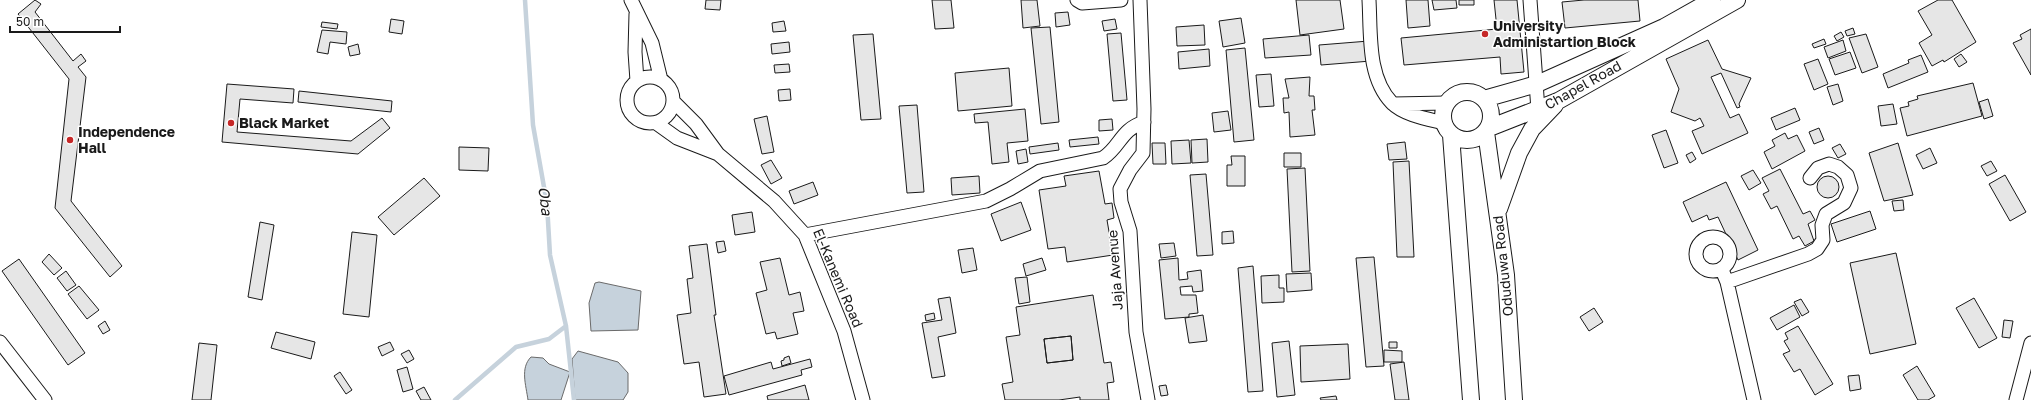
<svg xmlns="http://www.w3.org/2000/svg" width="2031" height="400" font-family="'Golos Text',sans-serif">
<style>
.water{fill:#c6d2dc;stroke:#6a6a6a}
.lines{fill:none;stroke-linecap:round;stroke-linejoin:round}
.stream{stroke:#c6d2dc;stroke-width:4.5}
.building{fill:#e6e6e6;stroke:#1a1a1a;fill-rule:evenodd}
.minor-casing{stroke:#1a1a1a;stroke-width:15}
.tertiary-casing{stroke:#1a1a1a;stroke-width:18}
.minor{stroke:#fff;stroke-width:13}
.tertiary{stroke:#fff;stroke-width:16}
.poi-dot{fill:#c62828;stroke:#fff;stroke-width:1.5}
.labels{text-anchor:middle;stroke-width:3;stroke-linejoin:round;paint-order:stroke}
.poi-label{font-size:14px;font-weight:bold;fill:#1a1a1a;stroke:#fff;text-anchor:start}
.street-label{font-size:14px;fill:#1a1a1a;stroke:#fff}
.water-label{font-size:15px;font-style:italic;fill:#1a1a1a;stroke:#fff}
</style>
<rect width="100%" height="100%" fill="#fff"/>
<path class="water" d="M599 282 641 291 638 330 591 331 589 303 595 283Z
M578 351 618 362 628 373V392L623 400H575L572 359Z
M531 357 543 358 549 364 570 372 561 400H528C526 385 520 368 531 357Z"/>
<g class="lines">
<path class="stream" d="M525 0 533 125 547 204 550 255 566 326 574 400
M455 400 516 347 549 339 566 326"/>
</g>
<path class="building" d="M35 0 41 4 35 12 73 61 81 54 86 61 78 67 86 77 71 201 122 266 110 277 55 208 69 79 18 14Z
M706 0H721L720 10 705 9Z
M932 0H951L954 28 935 29Z
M1021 0H1037L1040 26 1023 28Z
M1296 0H1340L1344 29 1300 35Z
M1406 0H1428L1430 26 1408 28Z
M1432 0H1456L1457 8 1434 10Z
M1459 0H1474V5H1459Z
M1494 0H1517L1524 72 1501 74 1500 57 1404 65 1401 38 1497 29Z
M1584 0H1638L1640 21 1565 28 1562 2Z
M1938 0H1952L1976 42 1944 62 1943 60 1932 66 1919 43 1932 35 1918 11Z
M1068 12 1070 25 1056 27 1055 13Z
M1241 18 1245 43 1223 47 1219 21Z
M391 19 404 21 402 34 389 32Z
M1115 19 1117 29 1104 31 1102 21Z
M784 21 786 31 773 32 772 23Z
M322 22 338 24 337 29 321 27Z
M1204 25 1205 45 1177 46 1176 27Z
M1050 27 1059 122 1041 124 1031 28Z
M1853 28 1855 34 1847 36 1845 31Z
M2031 29V75L2013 43 2022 39 2020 35Z
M322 30 347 32 346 44 330 42 328 54 317 52Z
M1841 32 1844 37 1837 41 1834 36Z
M1121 33 1127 100 1113 101 1107 34Z
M873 34 881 119 861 120 853 35Z
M1866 34 1878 67 1862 73 1849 38Z
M1309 35 1311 55 1265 58 1263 39Z
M1824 39 1826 44 1814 48 1812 44Z
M1708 40 1722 69 1751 78 1739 104 1740 107 1737 108 1721 73 1711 77 1730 118 1739 114 1748 133 1702 154 1692 131 1704 126 1700 118 1695 121 1671 112 1679 89 1666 59Z
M1843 40 1846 51 1828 58 1824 47Z
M1369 41 1371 61 1321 65 1319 45Z
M789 42 790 52 772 54 771 44Z
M358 44 360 54 350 56 348 47Z
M1245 48 1254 140 1234 142 1226 50Z
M1209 49 1210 66 1179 69 1178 52Z
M1850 52 1856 68 1835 75 1829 59Z
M1961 54 1967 62 1959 67 1954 59Z
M1921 55 1928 72 1888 88 1883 74 1909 63 1908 60Z
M1818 59 1828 84 1814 90 1804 64Z
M789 64 790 72 775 73 774 65Z
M1009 68 1012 106 958 111 955 73Z
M1271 74 1274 106 1259 107 1256 75Z
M1310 77 1309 96H1314L1315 110H1312L1315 135 1290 137 1289 112 1284 113 1283 98H1289L1285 79Z
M1973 83 1982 116 1907 136 1900 108 1909 106 1908 102 1918 99 1917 96Z
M227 84 294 89 293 103 240 99 237 132 351 141 382 118 390 128 358 154 222 142Z
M1838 84 1843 101 1833 105 1827 87Z
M790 89 791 100 779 101 778 90Z
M299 91 392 101 391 112 298 102Z
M1988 99 1993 116 1984 119 1979 102Z
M1893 104 1897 124 1881 126 1878 106Z
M917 105 924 192 907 193 899 106Z
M1795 108 1800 120 1776 130 1771 118Z
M1025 109 1028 141 1007 143 1009 162 992 164 988 122 975 123 974 114Z
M1228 111 1231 130 1214 132 1212 113Z
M767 116 774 152 762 154 754 119Z
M1112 119 1113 130 1099 131V120Z
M1819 128 1824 140 1814 144 1809 132Z
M1666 130 1678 163 1664 168 1652 135Z
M1785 133 1788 139 1797 135 1805 151 1772 169 1764 152 1775 146 1772 140Z
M1098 137 1099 144 1070 147 1069 140Z
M1207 139 1208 162 1192 163 1191 140Z
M1189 140 1191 163 1172 164 1171 141Z
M1405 142 1407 159 1389 160 1387 144Z
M1058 143 1059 150 1030 154 1029 147Z
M1152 143H1165L1166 164H1153Z
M1898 143 1913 195 1884 201 1869 153Z
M1840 144 1846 154 1838 158 1832 148Z
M459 147 489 148 488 171 459 170Z
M1930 148 1937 163 1923 169 1916 155Z
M1026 149 1028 162 1018 164 1016 151Z
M1692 152 1696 159 1690 163 1686 155Z
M1284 153H1301V167H1284Z
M1231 156H1245V186H1227V165H1232Z
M771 160 782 178 771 184 761 165Z
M1409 161 1414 257H1397L1393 162Z
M1991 161 1997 171 1987 176 1981 166Z
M1305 168 1310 271 1292 272 1287 169Z
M1780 169 1803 214 1810 211 1815 220 1808 224 1814 241 1805 246 1799 236 1793 239 1777 206 1771 209 1763 194 1769 191 1762 178Z
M1753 170 1761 183 1749 190 1741 176Z
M1099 171 1105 204 1112 203 1114 218 1107 220 1113 255 1067 262 1065 247 1048 249 1039 190 1066 186 1064 176Z
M1206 174 1213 255 1197 256 1190 175Z
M2005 175 2026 212 2010 221 1989 184Z
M1817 187a11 11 0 1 1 22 0a11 11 0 1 1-22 0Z
M979 176 980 193 952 195 951 178Z
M424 178 440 196 394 235 378 217Z
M813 182 818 195 794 204 789 191Z
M1726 182 1758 250 1738 260 1718 217 1709 220 1707 215 1692 222 1683 202Z
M1903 200 1904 210 1894 211 1892 201Z
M1021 202 1031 230 1001 241 991 214Z
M1870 211 1876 229 1837 242 1831 224Z
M752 212 755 232 735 235 732 215Z
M260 222 274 225 262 300 248 297Z
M1233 231 1234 243 1222 244V232Z
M352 232 377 235 369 317 343 314Z
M724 241 726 251 718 253 716 242Z
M1174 243 1176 256 1161 258 1159 244Z
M707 244 716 315H714L726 394 704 397 699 362 684 364 677 315 691 313 687 279 693 278 689 246Z
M973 248 977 270 962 273 958 250Z
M1896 253 1916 344 1870 354 1850 263Z
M49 254 62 268 54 275 42 262Z
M1374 257 1384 366 1366 367 1356 258Z
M780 258 789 295 800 292 804 311 793 313 798 334 777 339 775 332 766 334 756 293 767 290 760 262Z
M1042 258 1046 270 1026 276 1023 264Z
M1178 258 1179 280 1188 279 1187 272 1201 270 1203 291 1193 292 1192 286 1180 287 1181 295H1196L1198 313 1189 314V317L1165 319 1159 260Z
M19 259 85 353 68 365 2 271Z
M1253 266 1263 391 1248 392 1238 268Z
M66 271 76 285 67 291 57 278Z
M1311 273 1312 290 1287 292 1286 274Z
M1279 275V288H1284V302L1262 303 1261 276Z
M1027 277 1030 302 1019 304 1015 278Z
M79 286 99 310 87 319 68 294Z
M1093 295 1104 363 1111 362 1114 382 1107 383 1109 400H1080V397L1059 400H1005L1002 384 1013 382 1006 337 1020 335 1016 307ZM1071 336 1073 360 1047 363 1044 339Z
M950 297 956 333 938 337 945 376 932 378 922 323 942 320 938 299Z
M1974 298 1997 338 1979 348 1956 308Z
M1801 299 1809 312 1802 316 1794 302Z
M1794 305 1800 317 1777 330 1770 318Z
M1594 308 1603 322 1589 331 1580 317Z
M934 313 935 319 926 321 925 315Z
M1203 315 1207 341 1189 343 1185 318Z
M2004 320 2013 321 2010 338 2002 337Z
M105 321 110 330 103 334 98 326Z
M1798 326 1833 384 1815 395 1800 369 1794 372 1783 354 1790 351 1784 341 1788 339 1785 333Z
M276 332 315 342 311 359 271 348Z
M1071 336 1073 360 1047 363 1044 339Z
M1289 341 1295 395 1277 397 1272 343Z
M390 342 394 350 382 356 378 347Z
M1389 342H1397V348H1389Z
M199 343 217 345 211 400H192Z
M1348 344 1350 379 1301 382 1300 346Z
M409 350 414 359 407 363 401 354Z
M1384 350 1402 351V362H1384Z
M789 356 791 363 782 366 781 361 784 360V358Z
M810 359 812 367 801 370 802 375 729 395 724 376 771 362 773 369Z
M1404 362 1409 400H1395L1390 364Z
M1917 366 1935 396 1928 400H1918L1903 375Z
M407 367 413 389 403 392 397 370Z
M340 372 352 390 346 394 334 376Z
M1859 375 1861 389 1850 391 1848 376Z
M805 385 809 400H768L767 396Z
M1166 385 1168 395 1161 396 1159 386Z
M424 387 431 400H421L416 391Z
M1336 396 1337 400H1321L1320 398Z"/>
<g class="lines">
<defs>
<path id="minor" d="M631 0 652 43 661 80
M1077 0 1082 3 1121 0
M1140 0 1144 109 1143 153 1130 170 1120 189 1121 202 1130 231 1136 332 1148 400
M1369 0C1371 34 1367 77 1392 103 1404 115 1428 119 1444 123
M1530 0 1538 110
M636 14 635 52 637 81
M627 100a23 23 0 1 1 46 0a23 23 0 1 1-46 0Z
M673 101 696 124 718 154 774 201 805 235 844 331 863 400
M1393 104 1447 103
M656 123 677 138 718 154
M805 235 986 201 1010 189 1040 171 1103 158C1121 146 1120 130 1144 122
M1696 254a17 17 0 1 1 34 0a17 17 0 1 1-34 0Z
M1722 270 1727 282 1754 400
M1727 282 1808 254 1817 249 1823 240 1822 225 1826 214 1844 203 1851 188 1847 175 1838 167 1829 164 1818 168 1810 178
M0 342 45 400
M2016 400 2031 343"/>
<path id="tertiary" d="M1443 116a24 24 0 1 1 48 0a24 24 0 1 1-48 0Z
M1484 99 1537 84 1664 27 1712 0
M1489 128 1558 101 1737 0
M1486 132 1506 275 1514 400
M1451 135 1471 400
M1499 209 1519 153 1532 129 1555 105"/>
</defs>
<use href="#minor" class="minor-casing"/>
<use href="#tertiary" class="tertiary-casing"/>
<use href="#minor" class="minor"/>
<use href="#tertiary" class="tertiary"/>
</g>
<g class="poi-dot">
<circle cx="1485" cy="34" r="4"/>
<circle cx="231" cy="123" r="4"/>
<circle cx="70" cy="140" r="4"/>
</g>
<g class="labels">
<g class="poi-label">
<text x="1493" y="31">University<tspan x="1493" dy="16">Administartion Block</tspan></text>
<text x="239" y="128">Black Market</text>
<text x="78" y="137">Independence<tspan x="78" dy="16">Hall</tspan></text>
</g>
<g class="street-label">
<text transform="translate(1583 85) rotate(-29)" y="5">Chapel Road</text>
<text transform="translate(1503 266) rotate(-96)" y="5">Oduduwa Road</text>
<text transform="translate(1115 270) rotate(-94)" y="5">Jaja Avenue</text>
<text transform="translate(838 278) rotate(67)" y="5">El-Kanemi Road</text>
</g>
<g class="water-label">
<text transform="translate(545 201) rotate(83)" y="5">Oba</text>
</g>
</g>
<path d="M10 26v6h110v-6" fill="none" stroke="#1a1a1a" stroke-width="2"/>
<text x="16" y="26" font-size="12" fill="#1a1a1a" stroke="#ffffff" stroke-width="3" paint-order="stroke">50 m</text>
</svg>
